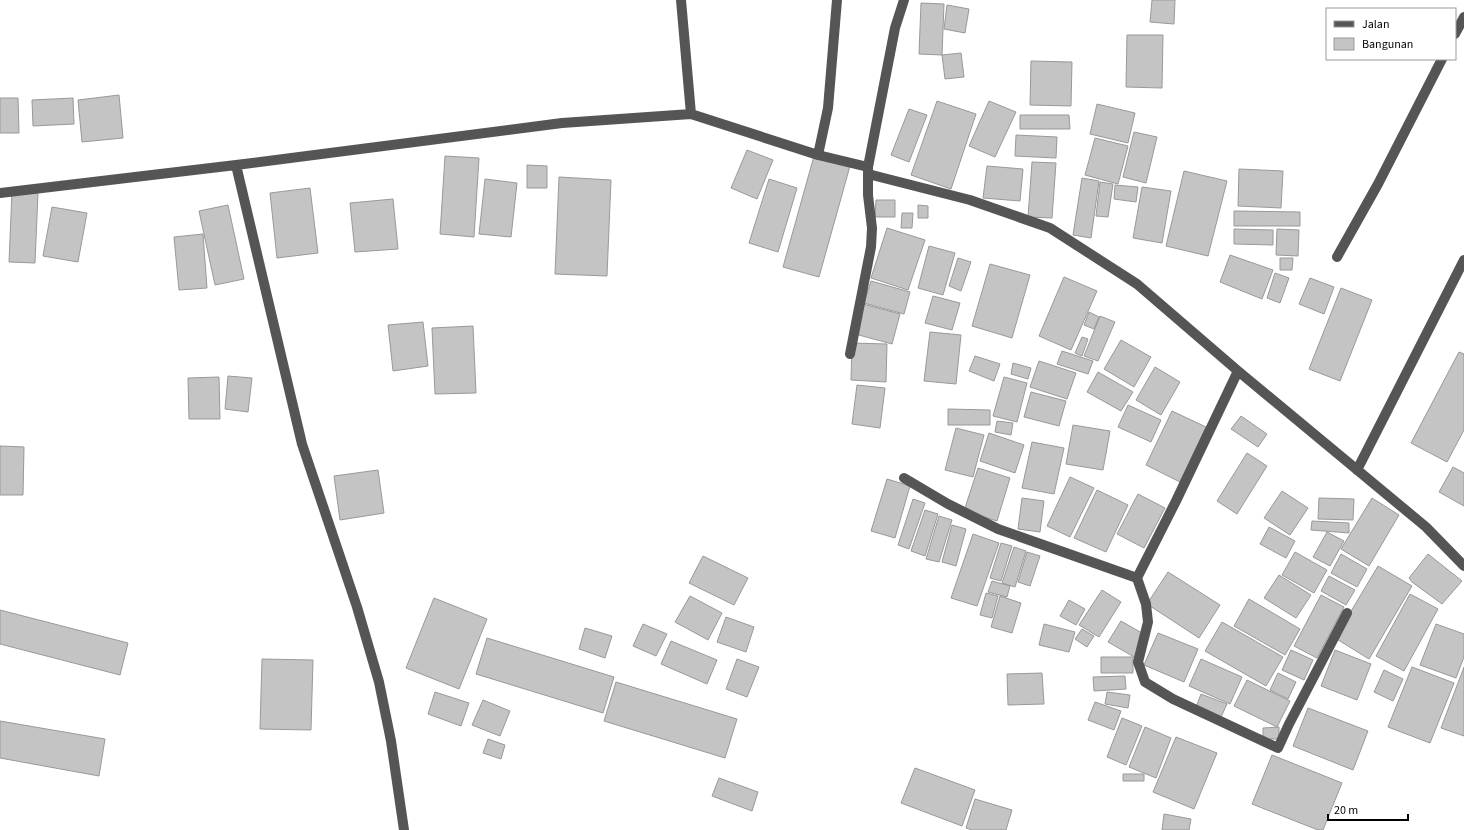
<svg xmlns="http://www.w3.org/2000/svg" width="1464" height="830" font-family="'Source Sans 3',sans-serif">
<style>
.building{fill:#c4c4c4;stroke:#999}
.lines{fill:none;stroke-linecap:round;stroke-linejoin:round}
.minor{stroke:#555;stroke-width:10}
</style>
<rect width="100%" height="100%" fill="#fff"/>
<path class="building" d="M1152 0H1175L1174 24 1150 22Z
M921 3 944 4 942 55 919 54Z
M947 5 969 9 965 33 944 29Z
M1127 35H1163L1162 88 1126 87Z
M961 53 964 77 945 79 942 55Z
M1031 61 1072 62 1071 106 1030 105Z
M119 95 123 138 82 142 78 100Z
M0 98H18L19 133H0Z
M73 98 74 124 33 126 32 100Z
M937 101 976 114 951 189 911 175Z
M989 101 1016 112 995 157 969 146Z
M1097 104 1135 113 1128 143 1090 134Z
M909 109 927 115 909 162 891 155Z
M1020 115H1069L1070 129H1020Z
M1134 132 1157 137 1146 183 1123 177Z
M1016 135 1057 137 1056 158 1015 156Z
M1095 138 1128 146 1118 184 1085 175Z
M747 150 773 160 757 199 731 188Z
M445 156 479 158 474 237 440 234Z
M814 156 850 166 819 277 783 267Z
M1032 162 1056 163 1052 218 1028 217Z
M527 165 547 166V188H527Z
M987 166 1023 169 1020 201 983 198Z
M1239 169 1283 171 1281 208 1238 206Z
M1184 171 1227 181 1208 256 1166 246Z
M559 177 611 180 607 276 555 274Z
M1082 178 1099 181 1091 238 1073 235Z
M485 179 517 183 511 237 479 234Z
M769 179 797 188 778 252 749 243Z
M1100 182 1113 184 1108 217 1096 216Z
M1115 185 1138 187 1136 202 1114 199Z
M1142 187 1171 191 1162 243 1133 238Z
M310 188 318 253 277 258 270 193Z
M12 192 38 193 35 263 9 262Z
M393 199 398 249 355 252 350 203Z
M876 200H895V217H875Z
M228 205 244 279 215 285 199 211Z
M918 205 928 206V218H918Z
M52 207 87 213 78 262 43 256Z
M1234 211 1300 212V226H1234Z
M902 213H913L912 228H901Z
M887 228 925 240 908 290 871 278Z
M1234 229 1273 230V245L1234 244Z
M1277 229 1299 230 1298 256 1276 255Z
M203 234 207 288 179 290 174 237Z
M929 246 955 253 943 295 918 288Z
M1230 255 1273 270 1262 299 1220 282Z
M958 258 971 262 961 291 949 286Z
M1280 258H1293L1292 270H1280Z
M990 264 1030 275 1012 338 972 326Z
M1275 273 1289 278 1280 303 1267 298Z
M1064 277 1097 291 1071 350 1039 336Z
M1310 278 1334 287 1324 314 1299 304Z
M871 281 910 292 904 314 864 303Z
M1341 288 1372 300 1340 381 1309 369Z
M933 296 960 303 952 330 925 323Z
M863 304 900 314 892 344 855 334Z
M1089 312 1099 317 1094 329 1084 325Z
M1100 316 1115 322 1098 361 1084 356Z
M423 322 428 366 393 371 388 325Z
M473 326 476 393 435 394 432 328Z
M930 332 961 335 956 384 924 381Z
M1082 337 1088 339 1082 356 1075 353Z
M1121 340 1151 357 1134 387 1104 369Z
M852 343 887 344 886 382 851 380Z
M1062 351 1093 361 1088 374 1057 364Z
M1459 352 1464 354V430L1447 462 1411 443Z
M975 356 1000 364 994 381 969 371Z
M1039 361 1076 373 1067 399 1030 387Z
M1013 363 1031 368 1028 379 1011 374Z
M1155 367 1180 382 1161 415 1136 400Z
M1098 372 1133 392 1121 411 1087 392Z
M228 376 252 378 248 412 225 409Z
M219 377 220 419H189L188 378Z
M1004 377 1027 383 1017 422 993 416Z
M857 385 885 388 880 428 852 424Z
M1031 392 1066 401 1059 426 1024 417Z
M1128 405 1161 420 1151 442 1118 427Z
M948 409 990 410V425H948Z
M1172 411 1206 427 1180 482 1146 465Z
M1241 416 1267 434 1258 447 1231 429Z
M997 421 1013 423 1011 435 995 432Z
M1073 425 1110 431 1103 470 1066 464Z
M956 428 984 435 973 477 945 470Z
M989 433 1024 445 1015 473 980 461Z
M1032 442 1064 448 1054 494 1022 488Z
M0 446 24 447 23 495H0Z
M1247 453 1267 466 1237 514 1217 501Z
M1453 467 1464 473V506L1439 492Z
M978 468 1010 478 997 521 964 511Z
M378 470 384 513 340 520 334 476Z
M1070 477 1094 488 1070 537 1047 526Z
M887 479 910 486 895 538 871 531Z
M1097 490 1128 505 1106 552 1074 538Z
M1282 491 1308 508 1290 535 1264 518Z
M1138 494 1165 508 1144 548 1117 534Z
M1022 498 1044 501 1040 532 1018 529Z
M1319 498 1354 499 1353 520 1318 519Z
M1372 498 1399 515 1369 566 1341 549Z
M913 499 925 503 909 549 898 545Z
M925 510 938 514 925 556 911 551Z
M939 516 952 520 939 562 926 559Z
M1312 521 1349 523V533L1311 530Z
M952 525 966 529 956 566 942 562Z
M1269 527 1295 541 1286 558 1260 544Z
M1327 532 1344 541 1330 566 1313 557Z
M973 534 999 543 977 606 951 598Z
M1001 543 1012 546 1001 581 990 578Z
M1014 547 1026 551 1015 587 1002 583Z
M1027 552 1040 556 1030 586 1018 582Z
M1295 552 1327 570 1314 593 1282 575Z
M1341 554 1367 569 1357 587 1331 573Z
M1428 554 1462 581 1442 604 1412 582 1409 578Z
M703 556 748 578 734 605 689 583Z
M1378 566 1412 586 1369 659 1335 638Z
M1168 572 1220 605 1199 638 1147 604Z
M1279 575 1311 595 1296 618 1264 598Z
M1329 576 1355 590 1346 605 1321 591Z
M992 581 1010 586 1007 597 988 592Z
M1102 590 1121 602 1099 637 1079 625Z
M986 593 998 596 992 618 980 615Z
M1410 594 1438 609 1404 671 1376 656Z
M1321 595 1344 607 1317 658 1294 646Z
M690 596 722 613 708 640 675 622Z
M1000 596 1021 603 1012 633 991 627Z
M434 598 487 619 459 689 406 668Z
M1249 599 1300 629 1285 655 1234 626Z
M1069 600 1085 609 1076 625 1060 616Z
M0 610 128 643 120 675 0 644Z
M726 617 754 627 746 652 717 642Z
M1121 621 1149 637 1136 658 1108 642Z
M1222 622 1283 657 1266 686 1205 651Z
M643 624 667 634 656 656 633 646Z
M1044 624 1075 632 1069 652 1039 645Z
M1436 624 1464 634V657L1456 678 1420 665Z
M585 628 612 636 605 658 579 649Z
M1082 629 1094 636 1087 647 1075 639Z
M1158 633 1198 649 1184 682 1144 665Z
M487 638 614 677 603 713 476 674Z
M671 641 717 660 707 684 661 664Z
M1291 650 1313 660 1304 680 1282 670Z
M1335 650 1371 664 1357 700 1321 686Z
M1101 657H1133V673H1101Z
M262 659 313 660 311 730 260 729Z
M737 659 759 667 747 697 726 689Z
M1201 659 1242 677 1230 704 1189 686Z
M1412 667 1454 683 1430 743 1388 727Z
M1464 667V736L1441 728Z
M1384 670 1403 679 1393 701 1374 692Z
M1042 673 1044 704 1008 705 1007 674Z
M1278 673 1296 682 1288 699 1270 690Z
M1125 676 1126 689 1094 691 1093 677Z
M1247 680 1290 701 1277 727 1234 706Z
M616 682 737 719 725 758 604 721Z
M435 692 469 703 461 726 428 714Z
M1107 692 1130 695 1128 708 1105 704Z
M1201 694 1227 704 1221 717 1196 707Z
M483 700 510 711 500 736 472 725Z
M1095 702 1121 711 1114 730 1088 720Z
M1308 708 1368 731 1353 770 1293 746Z
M1122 718 1142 726 1126 765 1107 757Z
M0 721 105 739 99 776 0 758Z
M1145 727 1171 738 1156 778 1129 767Z
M1279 727V739H1263V728Z
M1176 737 1217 753 1194 809 1153 792Z
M488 739 505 745 501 759 483 753Z
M1272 755 1342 783 1323 830H1318L1252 804Z
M915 768 975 790 962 826 901 803Z
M1123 774H1144V781H1123Z
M719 778 758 792 752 811 712 796Z
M975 799 1012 810 1006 830H972L966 828Z
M1164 814 1191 819 1189 830H1162Z"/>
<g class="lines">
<path class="minor" d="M681 0 691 114
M1455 34 1464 17
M818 155 828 108 837 0
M236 165 302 444 357 607 379 682 391 741 404 830
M868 167 895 28 904 0
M0 193 236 165 562 123 691 114 818 155 868 167V174L970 200 1050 228 1137 284 1238 371 1426 527 1464 566
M1337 257 1378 184 1442 59
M850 354 871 247 872 228 868 195V174
M1238 371 1176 501 1137 578 1146 604 1148 622 1138 662 1145 682 1173 699 1278 748 1289 724 1347 613
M1357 470 1464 260
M904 478 948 504 998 529 1137 578"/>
</g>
<rect x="1326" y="8" width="130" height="52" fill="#ffffff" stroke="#999999"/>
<rect x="1334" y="21" width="20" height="6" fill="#555555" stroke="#999999"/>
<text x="1362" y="28" font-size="12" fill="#000000">Jalan</text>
<rect x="1334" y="38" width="20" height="12" fill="#c4c4c4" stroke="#999999"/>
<text x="1362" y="48" font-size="12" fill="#000000">Bangunan</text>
<path d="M1328 814v6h80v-6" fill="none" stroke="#000000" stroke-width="2"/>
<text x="1334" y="814" font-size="12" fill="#000000" stroke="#ffffff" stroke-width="3" paint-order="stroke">20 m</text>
</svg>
